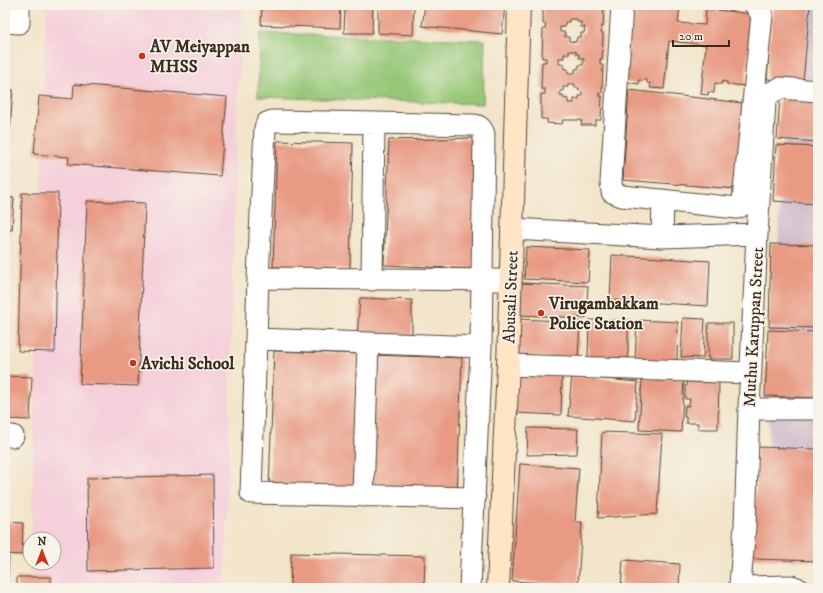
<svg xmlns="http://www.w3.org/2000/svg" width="823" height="593" font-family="'IM FELL DW Pica',serif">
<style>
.built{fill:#f5cfda}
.industrial{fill:#d1bdcb}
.green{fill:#95c777;stroke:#68784a}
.building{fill:#e89a83;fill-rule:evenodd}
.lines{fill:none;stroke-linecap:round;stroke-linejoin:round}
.street-casing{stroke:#564638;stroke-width:23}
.secondary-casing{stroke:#564638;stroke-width:24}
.street{stroke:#fff;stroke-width:21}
.secondary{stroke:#ffe4c6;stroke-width:22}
.poi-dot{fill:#c8321e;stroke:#f7f3e8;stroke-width:1.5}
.labels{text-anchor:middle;stroke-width:3.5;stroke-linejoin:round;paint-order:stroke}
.poi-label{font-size:17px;font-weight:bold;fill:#3b2a1e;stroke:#f7f3e8;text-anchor:start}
.street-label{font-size:17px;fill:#3b2a1e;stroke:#f7f3e8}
</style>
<rect width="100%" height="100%" fill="#f7f3e8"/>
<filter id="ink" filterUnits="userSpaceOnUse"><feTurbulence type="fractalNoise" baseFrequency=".025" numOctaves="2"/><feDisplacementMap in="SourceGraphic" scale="8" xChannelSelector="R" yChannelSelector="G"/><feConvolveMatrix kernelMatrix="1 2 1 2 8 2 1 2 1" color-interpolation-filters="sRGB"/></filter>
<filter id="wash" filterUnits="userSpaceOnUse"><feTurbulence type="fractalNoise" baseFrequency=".012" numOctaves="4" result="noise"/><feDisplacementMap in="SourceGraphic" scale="16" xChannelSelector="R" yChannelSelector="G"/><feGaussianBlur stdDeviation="0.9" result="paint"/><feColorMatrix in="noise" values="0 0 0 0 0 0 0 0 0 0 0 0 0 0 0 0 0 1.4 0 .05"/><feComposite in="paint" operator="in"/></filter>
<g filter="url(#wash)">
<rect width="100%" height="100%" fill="#f2e4c9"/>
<path class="built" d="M46 5H243L237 108 225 588H30V563H54V539H31Z"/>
<path class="industrial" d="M790 5H818V448L768 449Z"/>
<path class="green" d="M260 33 485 40 483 104 258 97Z"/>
<g id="blocks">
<path class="building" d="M262 5H341L340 28 261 25Z
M345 5H373L372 33H344Z
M378 5H414L413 35 378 33Z
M425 5H505L502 34 422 26Z
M543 5H604L603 27 601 26V33H603L602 59H600V65H603L602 93H599V96H602L601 120H596L595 125H581L582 120H563L562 124 547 123V119H541V94H545V89H541L542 62H546V58H542L543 29H545L546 24H543ZM569 19H577V22H581V27H585L584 33H581V37H577L576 42 569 41V37H565V32H560V27H565V22H569ZM569 51H576V54H579V58H584L583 65H579L578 69H575V73H568V69H564V64H559V58H564V54H569ZM568 84H575V88H579V91L582 92V96H579V99H574V103H568V99L563 98V95H560V91H563V87H568Z
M633 5 680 6 678 23 705 25 706 9 753 14 745 86 727 84V82L722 81V84L715 83 714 93 708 92V95L701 94 706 45 669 41 664 89 650 88 651 84 647 83V80H639V84L624 82Z
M773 5H810L803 82 767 79Z
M817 32 818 33V77H813Z
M74 84 227 97 220 176 68 164 69 157 34 154 39 96 73 99Z
M5 89 13 90 10 128H5Z
M629 90 743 103 737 189 623 180Z
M780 97 818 100V142L777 139Z
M480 138 474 269 384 265 389 140Z
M277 141 353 143 350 269 273 267Z
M776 145 818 147 816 204 773 201Z
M22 193H58L55 352 18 351Z
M5 197 14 198 12 230H5Z
M87 201 145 203 138 386 80 384Z
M771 244 818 245V328L769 327Z
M526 247 590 250 588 282 524 279Z
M612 255 710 261 708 306 610 300Z
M521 283 588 286 586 318 520 315Z
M360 298 412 300V341L357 338Z
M683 318 705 319 703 358 681 357Z
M519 319 580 322 578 359 518 356Z
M589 320H628V358H588Z
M637 320 678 322 677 361 635 360Z
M708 323H733V359H708Z
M768 330 818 332V398L765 396Z
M274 351 362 354 358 491 269 488Z
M373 355 462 358 457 496 369 493Z
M515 374 562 376 561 415 514 413Z
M5 376 32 377 30 420 5 419Z
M572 376 638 382 635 421 568 416Z
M642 378 684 379 681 432 639 430Z
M700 378 719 379 718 429H698V423H686V417H684L685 406H689L690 399H685V386H687V382H699Z
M528 428 578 429 577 454 527 455Z
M602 432 662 434 657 514 598 518Z
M757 447 818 449V561L753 559Z
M520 464 579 468 575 522H582L578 585 512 581Z
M213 475 214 568 88 571 87 478Z
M5 522 23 523 22 555 5 554Z
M291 553 425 556 424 588H290Z
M5 557H9L7 588H5Z
M623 560 680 564 679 587 677 588H621Z
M17 577H51V588H17Z"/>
</g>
</g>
<g filter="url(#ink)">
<use href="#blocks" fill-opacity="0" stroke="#564638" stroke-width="1"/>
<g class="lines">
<defs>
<path id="street" d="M622 5 611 182 612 192 622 196 737 208 741 206 743 200 762 15 755 5
M5 22 19 23V5
M512 229 662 237 757 234 749 409 745 526 740 584 745 587 791 586 797 588
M757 234 765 102 770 93 780 88 818 91
M662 237 663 200
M258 278 265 128 267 123 272 121H277L472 125C479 125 482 128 484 134L481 347 470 588
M372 280 374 123
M256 339 258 278 511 280
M508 365 751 373
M749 409H818
M5 436H13
M363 496 368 344
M475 498 251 493 256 339 481 347"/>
<path id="secondary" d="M498 588 508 365 519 5"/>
</defs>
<use href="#street" class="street-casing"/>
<use href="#secondary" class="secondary-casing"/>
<use href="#street" class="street"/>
<use href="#secondary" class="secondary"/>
</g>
</g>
<g class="poi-dot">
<circle cx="142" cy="56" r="4"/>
<circle cx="541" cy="313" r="4"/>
<circle cx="133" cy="363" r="4"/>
</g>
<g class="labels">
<g class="poi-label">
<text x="150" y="52">AV Meiyappan<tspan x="150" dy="20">MHSS</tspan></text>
<text x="549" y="309">Virugambakkam<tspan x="549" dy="20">Police Station</tspan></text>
<text x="141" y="369">Avichi School</text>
</g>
<g class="street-label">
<text transform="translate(510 297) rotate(-88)" y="6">Abusali Street</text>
<text transform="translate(753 327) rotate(-87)" y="6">Muthu Karuppan Street</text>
</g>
</g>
<rect width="823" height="593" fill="none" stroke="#f7f3e8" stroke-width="20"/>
<g transform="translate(42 551)"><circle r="19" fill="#f7f3e8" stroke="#aca397"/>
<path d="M0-3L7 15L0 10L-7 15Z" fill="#c8321e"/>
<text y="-6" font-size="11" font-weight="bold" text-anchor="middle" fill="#3b2a1e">N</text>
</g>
<path d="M673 40v6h56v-6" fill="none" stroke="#3b2a1e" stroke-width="2"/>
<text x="679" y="40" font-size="12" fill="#3b2a1e" stroke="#f7f3e8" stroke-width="3" paint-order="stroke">20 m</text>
</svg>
